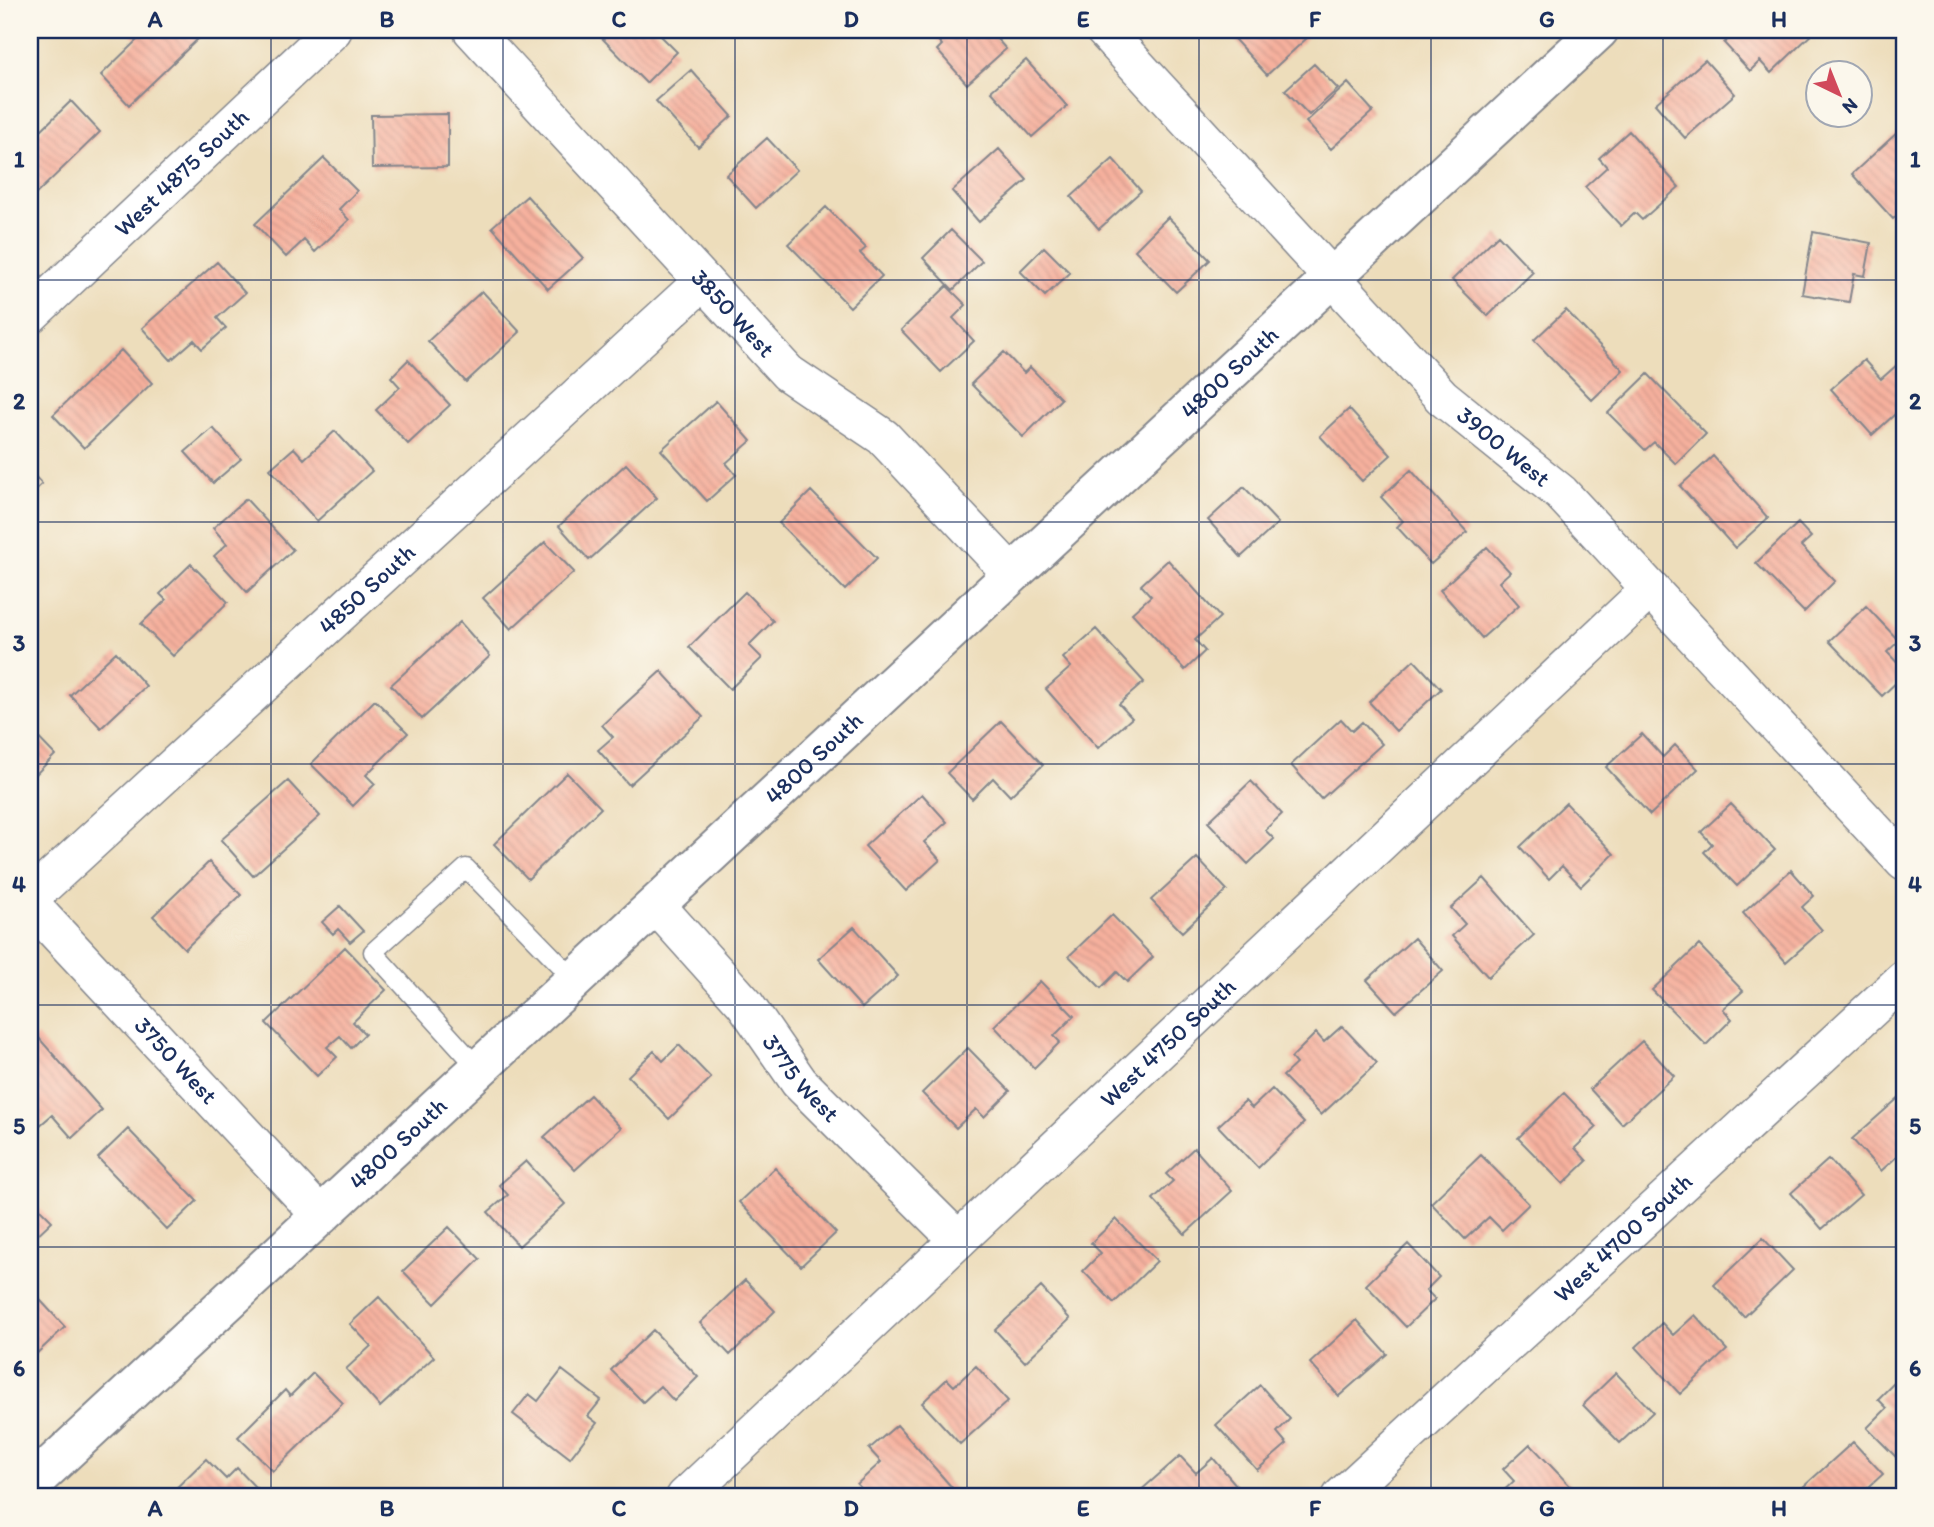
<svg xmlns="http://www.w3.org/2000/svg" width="1934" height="1527" font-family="Itim,sans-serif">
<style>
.building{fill:url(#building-back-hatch)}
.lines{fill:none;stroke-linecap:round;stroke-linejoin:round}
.service-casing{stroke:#84868c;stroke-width:21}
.minor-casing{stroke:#84868c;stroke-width:40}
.tertiary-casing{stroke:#84868c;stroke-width:42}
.service{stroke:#fff;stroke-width:18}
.minor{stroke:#fff;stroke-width:37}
.tertiary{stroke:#fff;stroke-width:38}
.grid{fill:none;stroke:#1b2f5e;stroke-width:2;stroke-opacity:0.55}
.labels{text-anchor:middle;stroke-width:6;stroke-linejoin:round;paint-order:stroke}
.street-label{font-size:24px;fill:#1b2f5e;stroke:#fbf7ec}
.neatline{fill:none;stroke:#1b2f5e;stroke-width:2.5}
.grid-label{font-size:23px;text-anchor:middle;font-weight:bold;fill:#1b2f5e}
</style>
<defs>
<pattern id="building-back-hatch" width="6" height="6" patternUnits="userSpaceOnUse" patternTransform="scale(1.75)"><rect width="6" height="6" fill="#f6b09d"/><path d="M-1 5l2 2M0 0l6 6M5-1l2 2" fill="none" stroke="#d2988a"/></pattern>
</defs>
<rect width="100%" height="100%" fill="#fbf7ec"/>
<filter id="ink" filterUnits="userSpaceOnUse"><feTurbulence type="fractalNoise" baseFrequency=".0143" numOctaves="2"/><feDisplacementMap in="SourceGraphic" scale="14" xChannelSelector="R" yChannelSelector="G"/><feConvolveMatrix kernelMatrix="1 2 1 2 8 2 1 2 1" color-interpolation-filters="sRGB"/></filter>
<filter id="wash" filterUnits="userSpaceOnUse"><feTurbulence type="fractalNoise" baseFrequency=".00686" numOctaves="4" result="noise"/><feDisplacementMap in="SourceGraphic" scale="28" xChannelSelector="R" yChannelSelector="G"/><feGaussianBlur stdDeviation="1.57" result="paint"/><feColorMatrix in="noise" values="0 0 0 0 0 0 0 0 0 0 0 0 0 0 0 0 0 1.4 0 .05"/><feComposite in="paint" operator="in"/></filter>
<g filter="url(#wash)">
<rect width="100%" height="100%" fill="#edddbb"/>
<g id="blocks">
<path class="building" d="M126 30H193L200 37 129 105 101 75 137 40Z
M594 30H655L677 52 646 83Z
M929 30H989L1006 49 967 84 937 50 942 45Z
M1226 30H1300L1307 38 1267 75Z
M1738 30H1816L1771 73 1760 61 1750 71 1724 43Z
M1026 60 1067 106 1032 137 991 91Z
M1705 60 1735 94 1685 138 1655 104Z
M1314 64 1338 89 1309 115 1285 90Z
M691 70 732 116 698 147 656 101Z
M1348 83 1373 111 1331 149 1306 122Z
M71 101 100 132 30 200V125L31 124 39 132Z
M448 114V167L372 168 371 115Z
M1629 131 1679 187 1642 220 1635 213 1621 226 1585 187 1607 167 1599 158Z
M1899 131 1904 137V209L1893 219 1852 174Z
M767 138 797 170 756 208 726 175Z
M999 149 1027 180 979 222 952 191Z
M324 158 357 191 339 209 349 220 315 252 304 240 286 257 255 224Z
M1113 159 1141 191 1099 229 1071 197Z
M527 196 583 258 548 289 492 227Z
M826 207 866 248 860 253 882 276 850 307 788 244Z
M1168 217 1210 260 1176 292 1135 250Z
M951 230 982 261 953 290 923 258Z
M1813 232 1871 243 1865 276 1854 274 1849 302 1802 294Z
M1498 235 1533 272 1488 316 1452 280Z
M1044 247 1070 273 1045 296 1020 271Z
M217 262 245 293 217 318 226 328 202 349 194 340 171 360 142 328Z
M947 286 966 305 953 318 974 341 941 372 901 330Z
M482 291 520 332 466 382 428 341Z
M1566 310 1623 370 1592 400 1534 340Z
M121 350 152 383 84 448 53 415Z
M1004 352 1024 373 1030 367 1061 399 1023 437 971 384Z
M408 360 450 405 408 444 376 410 400 387 391 377Z
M1864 360 1881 379 1898 364 1904 371V406L1872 435 1831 389Z
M1648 374 1706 434 1676 464 1654 442 1645 450 1608 413Z
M716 401 751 441 726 463 736 475 707 501 661 450Z
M1349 409 1391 455 1362 481 1320 436Z
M213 428 241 459 213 483 185 452Z
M335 431 372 471 317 521 270 469 294 448 304 459Z
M1713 456 1768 518 1735 548 1680 486Z
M626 464 657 498 589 560 559 526Z
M1411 470 1467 532 1431 564 1397 527 1403 521 1381 497Z
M30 471 42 484 30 495Z
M1244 487 1278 523 1241 557 1208 520Z
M811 491 877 558 845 590 779 523Z
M246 499 293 550 247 592 214 556 227 544 213 528Z
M1798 523 1811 537 1801 546 1835 581 1804 612 1756 563Z
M545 542 574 572 511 629 483 598Z
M1487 547 1510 572 1499 582 1519 605 1482 638 1440 590Z
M1168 560 1220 617 1195 640 1205 651 1185 670 1132 613 1151 596 1141 585Z
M191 564 228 602 173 656 141 624 166 600 160 594Z
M745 592 773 621 749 645 762 658 730 689 689 647Z
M1866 606 1899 641 1887 652 1904 670V675L1882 696 1829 641Z
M460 622 490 656 422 719 391 685Z
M1096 629 1144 682 1119 704 1132 718 1098 748 1046 689 1071 667 1063 658Z
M116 652 146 686 101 728 70 695Z
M1414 660 1441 689 1396 731 1369 702Z
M661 671 703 717 629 785 598 750 613 737 602 725Z
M375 700 408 733 366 775 375 784 353 806 311 764Z
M1341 719 1352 731 1362 722 1382 744 1321 799 1291 765Z
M1001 721 1043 765 1010 796 993 778 972 799 947 773Z
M30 729 55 755 30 780Z
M1642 734 1663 757 1675 745 1698 769 1650 815 1606 767Z
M567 773 601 808 528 879 494 844Z
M288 781 320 816 253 876 221 840Z
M1251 781 1282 814 1265 830 1274 839 1248 864 1208 822Z
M922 794 947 822 924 842 940 860 906 891 865 846Z
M1566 803 1614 854 1581 886 1562 866 1549 879 1520 847Z
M1731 804 1775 850 1737 886 1704 852 1712 844 1701 832Z
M1197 858 1227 890 1182 932 1151 900Z
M209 862 241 895 185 949 153 916Z
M1791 870 1814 896 1802 907 1822 930 1786 962 1743 913Z
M1484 878 1534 935 1488 977 1452 936 1465 924 1451 908Z
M340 906 363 931 350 942 338 929 333 934 322 922Z
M1112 915 1153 957 1127 982 1117 972 1101 988 1069 956Z
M854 927 898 976 862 1008 818 959Z
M1414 938 1443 971 1396 1012 1367 980Z
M1699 945 1743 991 1723 1009 1732 1019 1706 1045 1652 990Z
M345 947 386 990 353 1022 365 1034 351 1048 340 1036 327 1047 337 1057 317 1076 266 1023Z
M1040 981 1074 1016 1054 1036 1060 1042 1034 1068 994 1026Z
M1342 1026 1377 1063 1321 1115 1283 1076 1296 1064 1291 1058 1316 1033 1324 1042Z
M37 1036 102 1110 72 1138 52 1115 39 1126 30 1115V1099L32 1096 30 1093V1042Z
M1642 1041 1674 1076 1622 1124 1590 1089Z
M679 1045 711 1078 669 1119 628 1076 654 1051 663 1061Z
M968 1048 1010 1091 984 1117 976 1109 956 1128 922 1093Z
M1272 1089 1304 1123 1258 1168 1218 1126 1245 1101 1252 1108Z
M1564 1093 1597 1127 1575 1148 1587 1161 1563 1184 1518 1138Z
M1903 1094 1904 1150 1881 1171 1852 1139Z
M590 1095 621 1128 575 1170 544 1137Z
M128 1129 197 1201 167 1230 98 1158Z
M1194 1148 1232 1191 1185 1234 1153 1199 1173 1181 1166 1174Z
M1481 1155 1529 1204 1502 1230 1489 1217 1465 1239 1431 1203Z
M1829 1159 1861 1195 1822 1229 1791 1193Z
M526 1161 565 1204 519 1246 488 1212 508 1195 499 1185Z
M775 1168 836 1233 801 1266 739 1202Z
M33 1202 52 1221 30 1242V1206Z
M1116 1219 1157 1261 1114 1303 1083 1271 1101 1253 1091 1243Z
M449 1227 480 1259 435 1304 403 1271Z
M1763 1238 1793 1270 1744 1317 1714 1285Z
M1408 1244 1439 1277 1426 1290 1435 1299 1406 1327 1366 1285Z
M745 1280 775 1311 730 1355 700 1323Z
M1041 1287 1070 1319 1025 1362 995 1330Z
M30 1289 65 1327 34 1356 30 1352Z
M379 1297 434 1357 380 1407 346 1369 371 1346 350 1324Z
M1695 1315 1727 1350 1680 1394 1636 1347 1662 1323 1673 1335Z
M1357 1320 1387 1354 1339 1396 1310 1363Z
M653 1330 698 1377 674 1401 660 1386 643 1402 611 1370Z
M976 1366 1008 1401 960 1444 922 1403 947 1379 954 1386Z
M562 1370 601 1400 588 1416 597 1423 570 1458 513 1414 529 1394 538 1401Z
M313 1373 343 1403 273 1471 238 1437 285 1390 290 1396Z
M1616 1373 1653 1412 1620 1443 1583 1405Z
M1895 1382 1904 1391V1453L1898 1459 1867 1428 1887 1408 1878 1399Z
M1260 1385 1290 1419 1277 1432 1287 1444 1257 1470 1216 1425Z
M897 1425 955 1491 948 1497H920L914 1491 907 1497H869L857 1484 881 1462 869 1449Z
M1853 1442 1883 1474 1858 1497H1792Z
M1530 1444 1575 1491 1569 1497H1497L1514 1481 1503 1469Z
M1180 1456 1196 1473 1213 1458 1237 1486 1224 1497H1144L1139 1492Z
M206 1459 226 1479 237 1468 256 1488 246 1497H173L170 1494Z"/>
</g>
</g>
<g filter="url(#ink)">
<use href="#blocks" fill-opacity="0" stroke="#84868c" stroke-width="2"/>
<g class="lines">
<defs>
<path id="service" d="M479 1069 373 952 466 868 575 980"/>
<g id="minor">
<path id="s1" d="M472 30 788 373 883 437 1012 574"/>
<path id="s2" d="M1104 30 1442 397 1561 493 1904 862"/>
<path id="s3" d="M30 315 333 30"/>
<path id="s4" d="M30 898 703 281"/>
<path id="s5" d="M30 904 321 1216"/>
<path id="s6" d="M656 905 745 1004 799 1082 958 1240"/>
<path id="s7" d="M685 1497 1650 589"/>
<path id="s8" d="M1341 1497 1904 979"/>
</g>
<g id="tertiary">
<path id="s9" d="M30 1485 1599 30"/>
</g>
</defs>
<use href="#service" class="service-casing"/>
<use href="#minor" class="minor-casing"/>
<use href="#tertiary" class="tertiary-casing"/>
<use href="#service" class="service"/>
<use href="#minor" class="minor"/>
<use href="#tertiary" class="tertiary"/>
</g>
</g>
<path class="grid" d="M271 30V1497M503 30V1497M735 30V1497M967 30V1497M1199 30V1497M1431 30V1497M1663 30V1497M30 280H1904M30 522H1904M30 764H1904M30 1005H1904M30 1247H1904"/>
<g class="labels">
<g class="street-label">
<text dy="8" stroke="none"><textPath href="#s3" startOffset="208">West 4875 South</textPath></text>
<text dy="8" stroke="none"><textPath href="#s1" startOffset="385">3850 West</textPath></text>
<text dy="8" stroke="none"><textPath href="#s9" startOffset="1636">4800 South</textPath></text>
<text dy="8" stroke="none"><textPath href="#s2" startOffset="578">3900 West</textPath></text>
<text dy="8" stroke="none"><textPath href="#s4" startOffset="457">4850 South</textPath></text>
<text dy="8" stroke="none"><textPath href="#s9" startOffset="1069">4800 South</textPath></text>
<text dy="8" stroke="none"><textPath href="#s7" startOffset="663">West 4750 South</textPath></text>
<text dy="8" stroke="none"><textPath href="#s5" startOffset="214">3750 West</textPath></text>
<text dy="8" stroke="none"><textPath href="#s6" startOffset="226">3775 West</textPath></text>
<text dy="8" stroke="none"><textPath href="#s9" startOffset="502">4800 South</textPath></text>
<text dy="8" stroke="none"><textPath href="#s8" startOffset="383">West 4700 South</textPath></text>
</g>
</g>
<rect width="1934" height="1527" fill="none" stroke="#fbf7ec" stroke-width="77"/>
<g transform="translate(1839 94) rotate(137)"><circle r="33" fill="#fbf7ec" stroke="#a1a7b3" stroke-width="2"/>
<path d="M0-5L12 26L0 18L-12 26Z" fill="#d1495b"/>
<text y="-10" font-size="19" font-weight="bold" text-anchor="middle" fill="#1b2f5e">N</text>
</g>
<rect x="38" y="38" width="1858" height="1450" class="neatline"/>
<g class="grid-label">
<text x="155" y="27">A</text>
<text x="387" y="27">B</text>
<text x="619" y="27">C</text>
<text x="851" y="27">D</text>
<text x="1083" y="27">E</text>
<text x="1315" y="27">F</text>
<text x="1547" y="27">G</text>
<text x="1779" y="27">H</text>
<text x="19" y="167">1</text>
<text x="1915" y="167">1</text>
<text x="19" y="409">2</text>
<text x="1915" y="409">2</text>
<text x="19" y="651">3</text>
<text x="1915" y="651">3</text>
<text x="19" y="892">4</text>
<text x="1915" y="892">4</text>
<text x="19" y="1134">5</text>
<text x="1915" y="1134">5</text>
<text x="19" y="1376">6</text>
<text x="1915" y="1376">6</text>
<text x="155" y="1516">A</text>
<text x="387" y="1516">B</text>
<text x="619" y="1516">C</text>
<text x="851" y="1516">D</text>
<text x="1083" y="1516">E</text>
<text x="1315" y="1516">F</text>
<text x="1547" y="1516">G</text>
<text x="1779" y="1516">H</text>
</g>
</svg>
